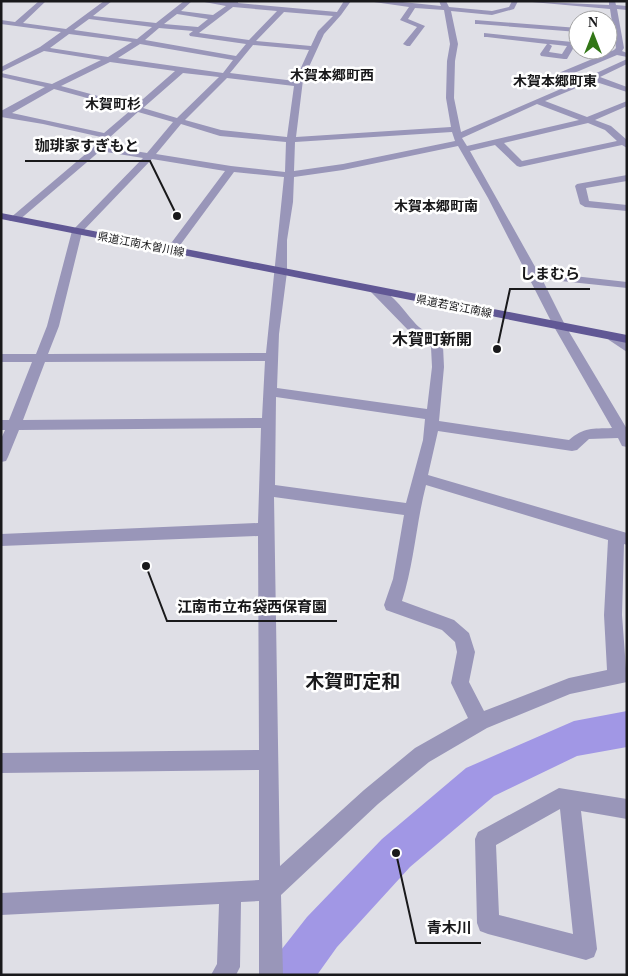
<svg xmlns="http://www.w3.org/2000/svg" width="628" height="976" font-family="'Times New Roman','Noto Sans JP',serif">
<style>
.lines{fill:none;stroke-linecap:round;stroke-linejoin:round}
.river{fill:#a197e5;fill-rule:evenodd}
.minor{fill:#9996b9;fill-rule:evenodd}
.major{fill:#615895;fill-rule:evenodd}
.labels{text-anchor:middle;stroke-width:5;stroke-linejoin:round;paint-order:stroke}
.far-street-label{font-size:11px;fill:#19191b;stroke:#fff}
.far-quarter-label{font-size:14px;font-weight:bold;fill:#19191b;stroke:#fff}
.quarter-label{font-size:16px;font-weight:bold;fill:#19191b;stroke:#fff}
.near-quarter-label{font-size:19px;font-weight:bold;fill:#19191b;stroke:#fff}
.leader{fill:none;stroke:#19191b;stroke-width:2}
.callout-dot{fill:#19191b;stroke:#fff;stroke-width:2}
.callout-label{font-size:15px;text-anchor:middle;font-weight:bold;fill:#19191b;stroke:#fff;stroke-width:5;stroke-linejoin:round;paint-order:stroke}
</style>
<rect width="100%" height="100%" fill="#dfdfe6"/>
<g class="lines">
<path class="river" d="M627 711V747L577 756 494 796 410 867 337 947 317 975H268L274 959 307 917 382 839 466 768 574 721Z"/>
<path class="minor" d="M39 1H46L23 23 66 29 104 1H112L93 16 156 23 184 1H192L181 11 213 15 226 6 199 1H238V3L337 12 344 1H351L341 15 324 34 303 80 296 137 451 127 446 98 447 61 450 44 444 10 415 8 408 19 425 26 410 46H407L403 44 417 27 400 20 409 7 367 1H393L441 6 439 1H446L449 7 492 11 509 7 512 1H518L514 9 492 15 451 11 458 44 455 61 454 98 461 132 577 82 586 78 585 74 592 75 627 59V64L600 77 627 87V92L593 81 545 101 587 117 627 101V106L595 120 611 126 627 140V148L622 145 520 167 517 166 495 145 470 151 538 272 627 282V288L542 279 565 325 627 429V447L622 446 618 438 589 439 577 450 572 451 438 431 428 475 627 533V545L624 544 622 615 627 682 570 694 487 728 429 762 378 804 281 895 283 975H259V901L241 902 240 967 236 975H211L217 964 219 904 1 915V893L259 880V770L1 773V753L259 750 258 536 1 546V534L258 523 261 428 19 430 8 457 6 461 1 462V439L5 430H1V420H9L32 362H1V354H36L47 326 72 231 143 158 100 151 18 221H10L9 219 95 146 101 137 43 124 1 117V111L45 87 1 77V73L52 84 101 60 44 51 1 72V67L40 47 61 32 1 24V20L15 22ZM233 7 277 11 249 40 199 33ZM284 12 333 16 318 31 311 46 256 41ZM177 14 208 19 198 27 164 24ZM89 19 152 27 137 39 74 30ZM159 28 193 31 189 34 190 36 246 44 236 56 145 40ZM69 34 132 42 108 57 50 48ZM140 44 233 60 223 73 118 58ZM253 45 309 50 295 81 230 73ZM110 62 175 71 135 106 61 86ZM183 73 219 77 177 118 143 108ZM227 78 294 86 287 137 221 130 185 120ZM54 89 131 110 104 133 12 113ZM537 104 579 120 467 146 462 138ZM138 112 173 122 147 153 104 146 109 138ZM588 123 605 130 617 141 522 161 504 143ZM181 124 220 136 286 142 285 172 231 166 156 154ZM452 132 455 141 343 164 294 171 295 142ZM458 146 488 198 553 325 612 428C592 429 584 427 569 440L439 421 444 367 443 346C437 338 427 333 419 327 406 315 394 292 376 288L370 291 372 293 410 332 431 347 432 367 427 409 277 388 279 334 287 272V240L293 202 294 177 343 170ZM152 159 225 171 166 250 171 253 175 252 234 172 284 177 266 353 48 354 59 326 82 232ZM265 361 262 418 23 420 45 362ZM276 397 425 419 423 440 406 503 275 485ZM426 485 608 540 604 615 607 670 569 678 484 711 469 682 475 652 469 633 454 620 402 601C414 564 416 524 426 485ZM274 497 404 515 393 579 384 605 386 610 442 630 455 642 457 652 451 683 468 718 415 748 364 790 280 866Z
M521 1 609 5V1H615L616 5 627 6V10L617 9 624 48 622 51 627 53V57L617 55 567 76 555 85H549V81L561 72 614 50 616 48 610 9Z
M475 20 578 28V32L478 24H475Z
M484 33 572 42 578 43V47H574L567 59H564L541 56 540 54 547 44 487 37H484ZM549 44 567 46 562 54 549 52 552 46Z
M627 175V181L586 188 589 201 627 205V211L585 207 580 204 575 186 577 184Z
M613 333 627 342V352L609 340 607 337 609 334Z
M559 788 627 799V819L581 811 597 949 594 957 586 960 488 934 480 931 477 923 475 839 478 832ZM560 809 573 934 499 915 496 845Z"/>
<path class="major" d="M1 213 627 335V343L1 219Z"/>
</g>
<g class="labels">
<g class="far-street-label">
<text transform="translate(141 244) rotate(11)" y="4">県道江南木曽川線</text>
<text transform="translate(454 306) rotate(11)" y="4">県道若宮江南線</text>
</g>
<g class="far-quarter-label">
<text x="332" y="80">木賀本郷町西</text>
<text x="555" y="86">木賀本郷町東</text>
<text x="113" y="109">木賀町杉</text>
<text x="436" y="211">木賀本郷町南</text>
</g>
<g class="quarter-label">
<text x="432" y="345">木賀町新開</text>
</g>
<g class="near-quarter-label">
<text x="353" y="688">木賀町定和</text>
</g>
</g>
<path class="leader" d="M177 216L150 161H25M497 349L510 289H590M146 566L167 621H337M396 853L416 943H481"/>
<g class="callout-dot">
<circle cx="177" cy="216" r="5"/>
<circle cx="497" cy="349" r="5"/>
<circle cx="146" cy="566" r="5"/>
<circle cx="396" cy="853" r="5"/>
</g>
<g class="callout-label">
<text x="87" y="151">珈琲家すぎもと</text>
<text x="550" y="279">しまむら</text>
<text x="252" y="612">江南市立布袋西保育園</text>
<text x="449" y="933">青木川</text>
</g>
<rect width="628" height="976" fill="none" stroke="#19191b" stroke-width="5"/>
<g transform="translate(593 35)"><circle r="24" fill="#ffffff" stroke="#a3a3a4"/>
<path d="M0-4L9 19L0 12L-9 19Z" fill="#327617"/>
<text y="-8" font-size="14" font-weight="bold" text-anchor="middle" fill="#19191b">N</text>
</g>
</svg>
